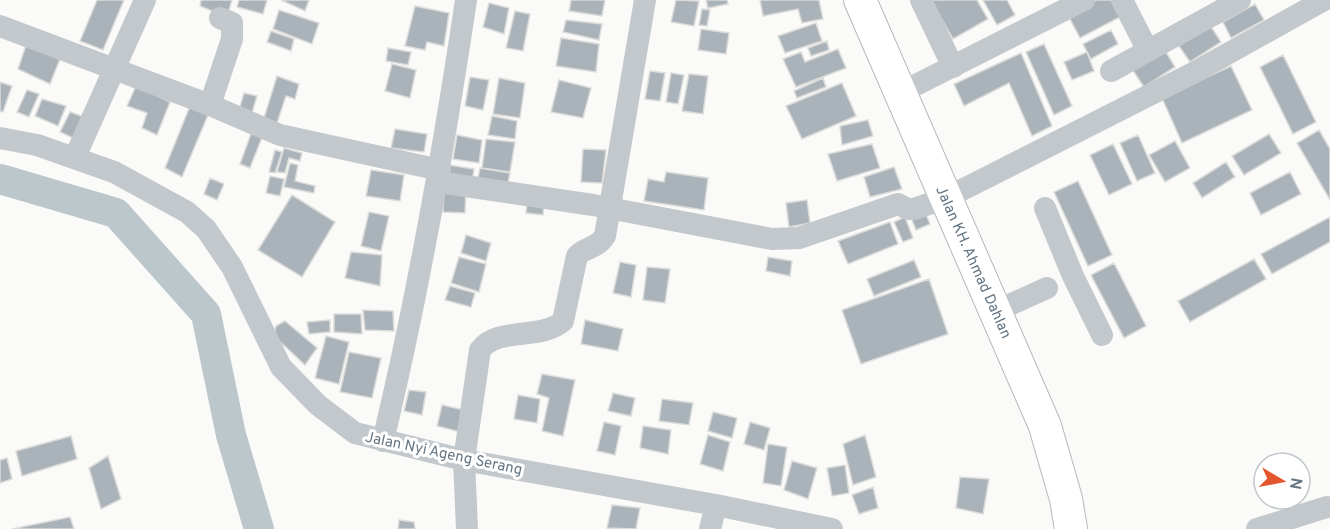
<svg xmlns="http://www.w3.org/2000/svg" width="1330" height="529" font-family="Overpass,sans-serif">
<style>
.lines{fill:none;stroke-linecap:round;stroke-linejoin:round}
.river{stroke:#bbc7cb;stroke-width:30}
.building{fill:#aab3b9;stroke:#dcdcda;stroke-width:1.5}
.highway-casing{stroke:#b4b9bd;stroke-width:34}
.minor{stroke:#c3c8cc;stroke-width:22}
.highway{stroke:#fff;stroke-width:32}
.labels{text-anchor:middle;stroke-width:6;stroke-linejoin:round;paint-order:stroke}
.street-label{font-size:15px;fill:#657683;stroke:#fff}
</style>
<rect width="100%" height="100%" fill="#fafaf8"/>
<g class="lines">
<path class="river" d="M0 179 116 213 206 314 231 435 259 529"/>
</g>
<path class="building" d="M97 0H124L103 50 80 41Z
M201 0H232L227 17 200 6Z
M239 0H267L263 14 237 7Z
M281 0H309L305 11Z
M571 0H605L602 16 569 11Z
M676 0 699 1 694 26 671 22Z
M706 0H727L728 4 708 8Z
M760 0H819L823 19 802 23 798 9 763 16Z
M931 0H977L988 19 953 39Z
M983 0H1007L1015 15 997 25Z
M1096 0H1111L1120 17 1080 38 1068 15Z
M489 3 509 8 504 34 483 27Z
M1255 4 1264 20 1231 38 1223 22Z
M415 6 449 13 444 46 427 42 425 50 405 46Z
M702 9 710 10 707 26 699 25Z
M279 10 319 23 312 44 273 29Z
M515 11 530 14 523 51 506 48Z
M566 20 602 24 599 40 563 32Z
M816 23 822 41 785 53 778 36Z
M1210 25 1221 42 1190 62 1179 46Z
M701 29 729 33 726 54 698 50Z
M1111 30 1118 44 1091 59 1083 44Z
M271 31 294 39 291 51 267 42Z
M561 38 599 44 596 72 556 66Z
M827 41 829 50 811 56 808 48Z
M1044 44 1072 106 1054 115 1026 52Z
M26 45 60 59 50 84 18 69Z
M388 48 411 52 408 65 386 61Z
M838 49 846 68 796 87 783 59 801 52 805 62Z
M1164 49 1175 67 1144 87 1132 69Z
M1087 52 1094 71 1072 80 1064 62Z
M1021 53 1052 126 1032 136 1009 83 964 106 954 84Z
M1283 55 1316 122 1293 134 1260 67Z
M392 64 416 70 410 98 385 91Z
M1231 66 1252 110 1182 143 1162 98Z
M650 71 665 73 660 101 645 99Z
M671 73 684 75 678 104 666 102Z
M689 74 708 76 703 114 682 111Z
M277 76 299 84 295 99 286 96 276 126 263 121Z
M470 77 489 80 483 110 465 106Z
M499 78 525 83 520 118 493 114Z
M823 78 826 87 797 98 794 91Z
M559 80 591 88 583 118 551 112Z
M0 82 12 86 3 112 0 111Z
M842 83 856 116 802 139 786 106Z
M136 86 170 102 157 135 142 128 147 113 127 106Z
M27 90 39 94 29 117 17 112Z
M244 93 257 96 252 113 239 110Z
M42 99 66 106 58 126 35 116Z
M190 106 208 115 182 177 165 168Z
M70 112 84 117 73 138 60 132Z
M492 116 517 121 515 139 488 135Z
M868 120 873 136 842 145 840 126Z
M395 129 427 134 424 152 391 148Z
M1319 130 1330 149V200L1297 143Z
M252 131 263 135 250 168 240 164Z
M1269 134 1281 153 1244 175 1232 156Z
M457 135 482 140 479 163 453 159Z
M1138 135 1155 173 1137 181 1120 143Z
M486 139 515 142 510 172 482 168Z
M1175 141 1190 168 1165 182 1149 155Z
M872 144 880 168 837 181 828 154Z
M1113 144 1132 184 1109 195 1090 155Z
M284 148 302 153 300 161 289 158 285 173 277 172Z
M583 149 606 150 602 183 581 182Z
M275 150 282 152 275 173 269 172Z
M1226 162 1235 177 1202 198 1193 183Z
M290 163 298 165 295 181 315 186 314 193 284 187Z
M449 165 474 169 472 182 449 179Z
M894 167 902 189 870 197 864 177Z
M480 168 510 173 507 188 477 183Z
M371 170 404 175 400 201 366 196Z
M666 172 708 178 704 210 644 201 648 179 664 182Z
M1290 172 1301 194 1261 215 1250 193Z
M270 176 284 179 280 196 266 193Z
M210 178 224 184 217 200 204 194Z
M1078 181 1112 255 1088 266 1054 192Z
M444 189H466L465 213 443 212Z
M292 195 335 222 302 277 258 250Z
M807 200 810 223 789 227 786 203Z
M527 203 544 204 543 215 526 213Z
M924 210 930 224 916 230 910 215Z
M369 212 389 216 381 251 361 246Z
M905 217 913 238 903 242 894 222Z
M1330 217V242L1272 274 1261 254Z
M890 222 898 244 848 264 838 241Z
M466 235 491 243 486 261 461 253Z
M351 252 382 255 380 286 345 278Z
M459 257 486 264 479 292 451 283Z
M768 257 792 261 790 276 766 271Z
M1254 259 1266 279 1190 322 1178 301Z
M914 260 921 277 874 296 867 279Z
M620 262 636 265 631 297 613 293Z
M1114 263 1146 326 1124 338 1091 275Z
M647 267 670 269 665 303 643 300Z
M929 279 948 334 861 364 842 310Z
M450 286 475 293 471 307 445 300Z
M363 310 393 311 394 331 365 330Z
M334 314H361L362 334 334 332Z
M330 320V332L309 334 307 322Z
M585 320 623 329 618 351 581 344Z
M285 321 317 348 305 365 274 336 276 326Z
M326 336 349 342 339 384 315 378Z
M349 352 381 358 372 398 340 392Z
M542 374 575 380 563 436 542 431 549 398 537 394Z
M409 390 426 392 422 415 404 411Z
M613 393 635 398 631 416 608 411Z
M518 395 540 399 537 423 514 419Z
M662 399 693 403 689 425 659 421Z
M442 405 469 411 464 433 437 426Z
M713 412 737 418 732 438 708 431Z
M604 422 621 426 615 455 597 451Z
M750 422 770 428 764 450 744 444Z
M643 426 671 430 668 454 640 448Z
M708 435 730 442 723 471 700 464Z
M865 435 876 477 853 485 843 444Z
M71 436 77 459 22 476 16 451Z
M768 444 787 447 781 486 763 483Z
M108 456 121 499 101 509 89 468Z
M7 458 12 479 0 483V460Z
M792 461 817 468 808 499 784 490Z
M845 465 849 493 832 496 827 468Z
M960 477 989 479 983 514 956 508Z
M873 487 878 508 859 514 852 495Z
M612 505 640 508 636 529 607 528Z
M70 517 74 529H12Z
M399 520 414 522 415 529H398Z"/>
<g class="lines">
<defs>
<path id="highway" d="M860 0 1045 426 1066 499 1071 529"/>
</defs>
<use href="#highway" class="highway-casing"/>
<path class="minor" d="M921 0 953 67
M1122 0 1148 51
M0 26 210 105 280 135 440 170
M1111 71 1240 0
M902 92 1084 0
M210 105 232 39V23L220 18
M0 138 37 145 114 172 187 212 206 229 232 267 281 367 318 405 355 433 464 460 716 505 832 529
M75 157 145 0
M438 182 593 205 772 239 799 238 898 204 908 209H914L946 198 1195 72 1324 0
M1045 208 1073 276 1102 335
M996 311 1047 288
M383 441C418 295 444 148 466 0
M467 529 464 460 480 350C498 326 540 341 563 321L577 256C586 246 597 249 605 236L645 0
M710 529 716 505
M1257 529 1327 507"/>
<use href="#highway" class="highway"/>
</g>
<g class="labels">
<g class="street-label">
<text transform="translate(974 262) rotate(66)" y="5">Jalan KH. Ahmad Dahlan</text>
<text transform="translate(444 453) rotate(12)" y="5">Jalan Nyi Ageng Serang</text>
</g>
</g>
<g transform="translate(1282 481) rotate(100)"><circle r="28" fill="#ffffff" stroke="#c1c8cd" stroke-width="1.5"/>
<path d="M0-4.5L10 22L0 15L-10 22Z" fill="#e4572e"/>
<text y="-9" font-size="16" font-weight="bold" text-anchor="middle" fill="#657683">N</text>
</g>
</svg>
